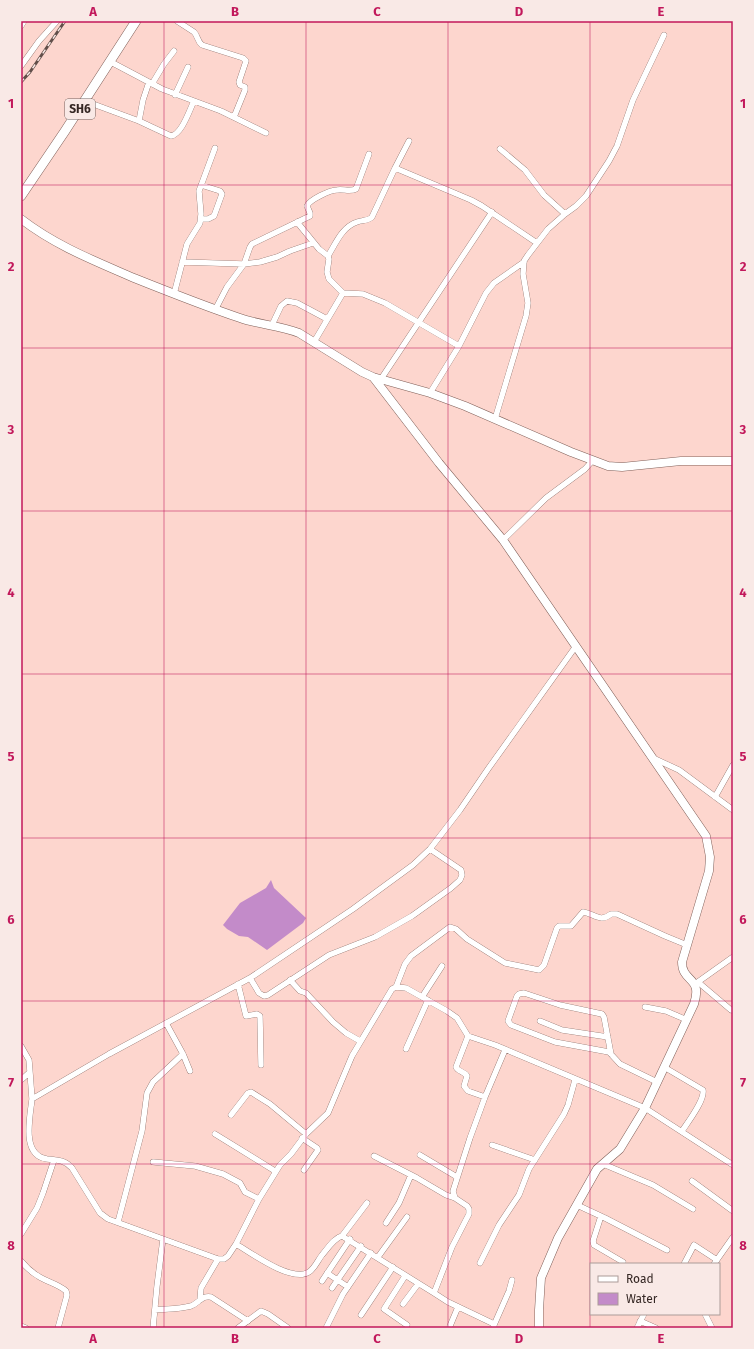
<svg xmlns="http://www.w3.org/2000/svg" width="754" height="1349" font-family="'Fira Sans',sans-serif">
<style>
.water{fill:#c38bc9}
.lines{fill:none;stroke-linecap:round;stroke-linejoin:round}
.street-casing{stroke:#816059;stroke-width:6}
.secondary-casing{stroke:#816059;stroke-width:9}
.primary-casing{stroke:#816059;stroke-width:10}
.street{stroke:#fff;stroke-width:5.5}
.secondary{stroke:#fff;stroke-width:8}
.primary{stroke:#fff;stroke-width:9}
.rail-casing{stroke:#624f4a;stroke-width:3}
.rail{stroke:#f9e9e6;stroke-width:1.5;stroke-dasharray:4.5;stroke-linecap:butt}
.grid{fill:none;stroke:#c2185b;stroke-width:1;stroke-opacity:0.55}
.labels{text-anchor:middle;stroke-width:4;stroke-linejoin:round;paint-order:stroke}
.shield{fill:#f9e9e6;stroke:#70615e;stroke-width:1}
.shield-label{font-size:12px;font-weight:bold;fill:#352724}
.neatline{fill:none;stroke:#c2185b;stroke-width:1.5}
.grid-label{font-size:13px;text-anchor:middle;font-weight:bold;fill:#c2185b}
</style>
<rect width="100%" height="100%" fill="#fdd6ce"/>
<path class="water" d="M271 880 274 888 306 918 303 923 267 950 248 937 239 936 227 929 223 925 240 903 266 888Z"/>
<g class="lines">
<defs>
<path id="street" d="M177 21 194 32C198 36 197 41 202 45L243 58 246 61 239 82 240 85 245 87V90L234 117
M21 26 24 21
M109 61 162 89 221 111 266 133
M21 66 39 41 57 21
M152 84 164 64 174 51
M175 95 188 67
M85 101 139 121 171 136C182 134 189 111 194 101
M139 121 143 100 149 82
M409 141 395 168 372 217C368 221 363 220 357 222 342 227 336 243 328 256L329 259 327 272 329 279 343 293 363 294 385 303 459 346
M500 149 525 170 544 195 565 214
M395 168 471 200 482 206 537 243
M201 219H208L214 216 222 194 220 191 201 185
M297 222 319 249 328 256
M182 262 244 264 260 262 277 257 290 251 313 243
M174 294 187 244 200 223 201 214 199 191 215 148
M215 310 227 287 244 264 250 247 252 244 310 216V213L307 206C309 200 330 190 337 190 344 189 350 192 356 189L369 154
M272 325 281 306 287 301 297 303 327 319
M314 342 343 293
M381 379 492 212
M430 393 459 346 486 293 494 283 524 262
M495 419 526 316 528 303 523 274 524 261 528 255 548 229 565 214 576 206 586 196 609 161 617 146 633 100 664 35
M503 540 546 498 585 469 593 460
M653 758 679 770 733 810
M715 797 733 765
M250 978 259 993 264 996 268 995 329 955 375 937 412 916 451 888 460 880 462 875 461 870 430 849
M290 980 300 991 306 993 333 1022 346 1033 360 1041
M698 982 731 1010
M238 984 246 1016 257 1014 260 1016 261 1065
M695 984 733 957
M396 987 405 964 411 956 450 927 456 929 467 939 505 963 539 970 544 965 557 928 559 926H571L583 912C595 914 600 923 611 914H617L665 936 687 945
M422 997 442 966
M645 1007 666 1011 687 1020
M540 1021 562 1030 608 1037
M166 1023 183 1054 190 1071
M468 1036 456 1067C458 1072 464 1071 467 1076L464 1086 468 1091 485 1097 505 1050
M21 1046 29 1060 30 1072
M406 1049 428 1000
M611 1054 604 1017 602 1014 560 1005 524 993 519 994 517 996 508 1021 511 1025 555 1042 609 1052 620 1064 657 1082
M664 1067 703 1090C705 1100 688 1122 682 1131
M21 1080 30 1072 32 1099
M485 1097 470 1138 453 1191 455 1198 467 1206 469 1209V1214L452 1247 434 1293 448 1302 492 1323 494 1325V1328
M231 1115 248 1093 251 1092 270 1104 306 1134
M215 1134 275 1171
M302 1138 317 1148 318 1150 304 1170
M492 1145 535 1160
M420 1155 457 1177
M374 1156 417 1178 446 1195 455 1198
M153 1162 195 1166 223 1174 240 1183 245 1192 259 1199
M603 1164 653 1185 693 1209
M692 1181 733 1211
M577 1205 605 1218 667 1250
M601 1216 593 1241 594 1245 623 1262
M118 1222 142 1131 147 1093 153 1082 183 1054
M386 1223 399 1203 411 1175
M21 1234 37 1208 43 1193 54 1160
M342 1236 367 1203
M163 1239 218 1259H224L228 1256 236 1244 259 1199 280 1165 291 1154 306 1134 328 1113 352 1056 392 989 396 987 406 988 447 1011 457 1018 468 1036 495 1045 645 1108 733 1165
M236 1244C251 1253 292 1283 309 1272 315 1268 318 1260 322 1255 328 1248 334 1238 342 1236L434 1293
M378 1257 407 1217
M21 1261C26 1267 31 1272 38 1276 47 1282 58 1284 66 1291L67 1295 58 1328
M480 1263 499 1225 519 1195 529 1169 564 1114 568 1105 575 1080
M684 1264 694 1245 717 1260
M714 1264 733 1237
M327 1273 348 1287
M405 1276 384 1309 407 1325
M322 1281 350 1239
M332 1288 361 1246
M200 1300 201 1288 218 1259
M403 1304 418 1284
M155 1310C167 1309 180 1309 191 1306 199 1303 202 1295 211 1297L248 1321
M705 1314 712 1328
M361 1315 393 1267
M640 1321 656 1328
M494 1325 509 1291 512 1280
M21 1326 26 1328
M450 1326 458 1307
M153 1328 157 1286 163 1239 108 1219 100 1213 72 1168C65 1160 57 1160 47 1159 21 1155 30 1118 32 1099L109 1054 250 978 353 909 413 865 430 849 460 810 488 769 576 646
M238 1328 261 1311 268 1314 288 1328
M326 1328 343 1294 371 1253
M637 1328 644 1314"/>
<path id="secondary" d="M21 219C56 246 95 261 134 278 169 292 204 306 240 318 259 325 279 325 299 333L362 372 373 377 430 393 465 406 571 452 608 466 622 467 681 461H733
M373 377 439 463 503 540 706 836 710 857 709 871 682 962C682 983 703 976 694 1004L645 1108 620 1149 597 1169 558 1238 541 1278 539 1310V1328"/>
<path id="primary" d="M21 196 65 131 136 21"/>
</defs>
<use href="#street" class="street-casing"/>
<use href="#secondary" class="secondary-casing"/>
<use href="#primary" class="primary-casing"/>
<use href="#street" class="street"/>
<use href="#secondary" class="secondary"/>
<use href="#primary" class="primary"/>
<defs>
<path id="rail" d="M21 82 30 72 65 21"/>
</defs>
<use href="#rail" class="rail-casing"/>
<use href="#rail" class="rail"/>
</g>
<path class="grid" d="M164 21V1328M306 21V1328M448 21V1328M590 21V1328M21 185H733M21 348H733M21 511H733M21 674H733M21 838H733M21 1001H733M21 1164H733"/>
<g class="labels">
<rect class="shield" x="65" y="99" width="30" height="20" rx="3"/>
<g class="shield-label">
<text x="80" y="113">SH6</text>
</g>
</g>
<rect width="754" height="1349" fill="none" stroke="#f9e9e6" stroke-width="44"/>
<rect x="590" y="1263" width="130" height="52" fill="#f9e9e6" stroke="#ab9b98"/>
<rect x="598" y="1276" width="20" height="6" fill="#ffffff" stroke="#ab9b98"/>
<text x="626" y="1283" font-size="12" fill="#352724">Road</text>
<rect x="598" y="1293" width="20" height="12" fill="#c38bc9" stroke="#ab9b98"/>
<text x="626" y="1303" font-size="12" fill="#352724">Water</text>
<rect x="22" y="22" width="710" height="1305" class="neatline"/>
<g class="grid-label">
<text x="93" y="16">A</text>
<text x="235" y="16">B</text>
<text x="377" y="16">C</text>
<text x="519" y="16">D</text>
<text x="661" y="16">E</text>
<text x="11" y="108">1</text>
<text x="743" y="108">1</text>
<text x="11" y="271">2</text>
<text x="743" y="271">2</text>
<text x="11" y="434">3</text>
<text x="743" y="434">3</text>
<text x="11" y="597">4</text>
<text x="743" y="597">4</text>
<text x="11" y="761">5</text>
<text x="743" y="761">5</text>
<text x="11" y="924">6</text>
<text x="743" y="924">6</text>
<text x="11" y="1087">7</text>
<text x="743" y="1087">7</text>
<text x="11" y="1250">8</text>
<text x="743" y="1250">8</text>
<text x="93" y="1343">A</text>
<text x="235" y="1343">B</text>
<text x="377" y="1343">C</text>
<text x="519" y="1343">D</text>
<text x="661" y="1343">E</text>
</g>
</svg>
